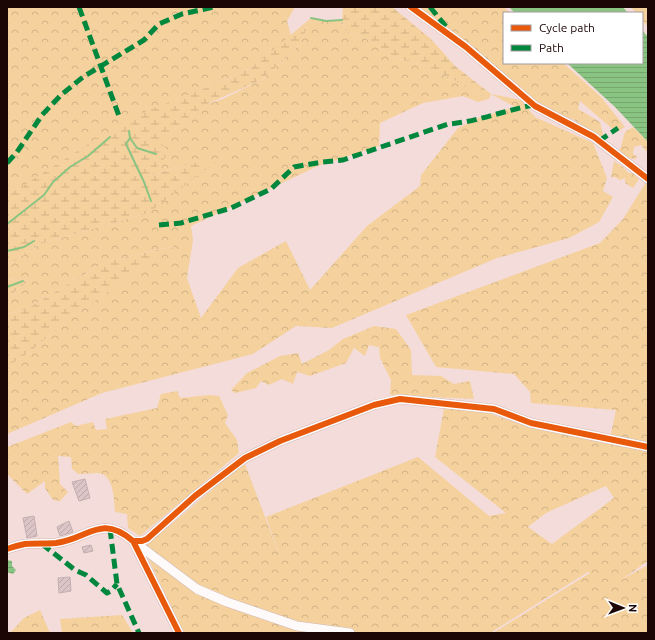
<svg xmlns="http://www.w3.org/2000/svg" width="655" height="640" font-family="Ubuntu,sans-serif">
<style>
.forest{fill:url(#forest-crowns);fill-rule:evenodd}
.wetland{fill:url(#wetland-marsh)}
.water{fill:url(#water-rules)}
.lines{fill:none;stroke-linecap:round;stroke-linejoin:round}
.stream{stroke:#8ac482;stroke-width:2}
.building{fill:url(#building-hatch);stroke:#c5aeb0}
.minor-casing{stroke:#d0b8b7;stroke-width:10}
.minor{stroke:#fdfaf9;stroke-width:9}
.quiet{stroke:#00873e;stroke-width:5;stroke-dasharray:10 5;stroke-linecap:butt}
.cycleway-casing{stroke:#fff;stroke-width:8}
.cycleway{stroke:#e8590c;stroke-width:6}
</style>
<defs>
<pattern id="forest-crowns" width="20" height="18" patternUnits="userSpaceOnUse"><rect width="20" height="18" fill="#f5d19d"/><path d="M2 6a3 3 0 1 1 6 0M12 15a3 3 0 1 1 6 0" fill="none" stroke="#d1b286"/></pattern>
<pattern id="wetland-marsh" width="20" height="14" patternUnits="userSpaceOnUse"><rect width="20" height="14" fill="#f5d19d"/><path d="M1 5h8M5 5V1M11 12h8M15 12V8" fill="none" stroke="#d1b286"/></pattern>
<pattern id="water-rules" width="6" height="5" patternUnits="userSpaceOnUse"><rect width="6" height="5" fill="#8ac482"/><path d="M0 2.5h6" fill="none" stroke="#76a76f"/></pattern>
<pattern id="building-hatch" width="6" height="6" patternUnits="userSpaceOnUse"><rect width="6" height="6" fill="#ddc5c7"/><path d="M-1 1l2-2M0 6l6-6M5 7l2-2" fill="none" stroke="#bda8a9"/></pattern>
</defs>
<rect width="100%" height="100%" fill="#f4dcda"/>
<path class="forest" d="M7 7H295L287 21 291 36 251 68 203 89 7 196Z
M416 7H504L510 13H504V63H563L601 97 625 127 616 132 580 101 578 109 600 122 605 143 573 119 545 114Z
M631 7H648V27L642 20V13H636Z
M311 18 326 21 342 20 346 32 365 38 395 58 430 67 489 99 478 102 463 96 423 103 380 123 379 146 318 166 191 226 193 240 187 278 201 318 238 268 286 241 310 290 367 226 420 186 421 175 458 128 478 118 515 107 491 94 521 100 535 117 593 143 607 178 603 191 613 197 599 222 569 238 497 258 332 328 296 326 253 354 102 393 7 434V367L32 350 72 316 174 246 105 262 30 307 18 312 7 314V298L28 281 21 278 7 280V264L15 261 40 244 148 213 184 165 149 176 157 141 207 104 223 99 263 79 300 44Z
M633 127 648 142V149L646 151 641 145 634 147 633 154 637 157 636 159 627 158 619 153 625 132Z
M614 161 623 167 628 173H633L639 179 633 188 625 183V178L620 180 615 177H611Z
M648 179V561L621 580 646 566 648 568V633H493L590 573 588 572 490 633H355L347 630 306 627 197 587 146 550 147 545 234 471 245 464 282 562 266 517 418 457 489 516 506 513 435 457 445 403 488 413 528 427 610 438 616 410 531 403 530 392 514 374 436 367 406 315 600 243 623 219ZM606 486 614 498 552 544 528 527 546 513Z
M374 326 396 329 411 350 412 375 441 376 454 384 470 381 474 399 390 395 391 380 380 358 379 347 369 345 365 356 354 348 346 363 310 376 297 372 293 384 282 379 269 385 261 381 256 388 235 393 231 390 247 373 280 356 298 353 302 364 329 350 343 339Z
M177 391 180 398 210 395 219 396 228 415 225 423 237 440 239 453 140 536 128 528 127 514 115 512C114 500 114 474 98 473 91 473 84 474 78 474L72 469 71 457 58 456 60 484 68 492 60 501 53 500 45 488V481L27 494 7 474V447L71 422 76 426 93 422 96 430 107 429 105 419 157 408 161 394Z
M148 558 196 591 332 633H184Z
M40 610 50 633H10L24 618Z
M122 615 133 633H62L60 619Z"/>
<path class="wetland" d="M343 7H392L431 39 455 66 491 94 489 99 430 67 395 58 365 38 346 32 342 20Z
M311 18 300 44 263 79 207 104 158 141 170 152 149 176 184 165 221 158 148 213 40 244 15 261 7 264V196L129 118 203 89 251 68Z
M175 246 72 316 32 350 7 367V314L18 312 30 307 105 262Z
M21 278 28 281 7 298V280Z"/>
<path class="water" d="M509 7H623L628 13H515Z
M642 30 648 37V142L615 107 567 63H642Z
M7 560 12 561V566L16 570 13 574 7 572Z"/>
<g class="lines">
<path class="stream" d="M311 18 326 21 342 20
M129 131 130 138 126 144 144 182 151 201
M130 138 137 148 156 154
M7 224 44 195 53 182 70 167 88 156 110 137
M7 251 24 247 34 241
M7 287 23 281"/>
</g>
<path class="building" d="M85 479 90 498 79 501 72 482Z
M34 516 37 536 27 538 23 518Z
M69 521 73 532 60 536 57 527Z
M91 545 93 551 84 553 82 547Z
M70 577 71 591 59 593 58 578Z"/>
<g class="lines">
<defs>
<path id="minor" d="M411 7 466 47 535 106 594 137 648 179
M133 541H142L147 539 195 496 245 458 280 441 374 405 400 399 494 409 531 423 648 447
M133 541 197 589 227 602 297 626 350 633
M7 549C13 547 19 545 25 544 35 543 46 544 56 543 88 539 101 513 133 541L179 633"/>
</defs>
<use href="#minor" class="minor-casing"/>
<use href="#minor" class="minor"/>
<path class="quiet" d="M79 7 119 116
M430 7 448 29
M599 141 618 128
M7 163 17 152 42 115 61 95 83 77 144 40 159 24 182 14 214 7
M159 225 181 223 231 208 271 189 294 167 322 162 343 160 448 124C477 122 505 110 534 105
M110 529 117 584 139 633
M42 544 75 570 86 575 107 593 111 591 117 584"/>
<defs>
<path id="cycleway" d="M411 7 466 47 535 106 594 137 648 179
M133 541H142L147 539 195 496 245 458 280 441 374 405 400 399 494 409 531 423 648 447
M7 549C13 547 19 545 25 544 35 543 46 544 56 543 88 539 101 513 133 541L179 633"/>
</defs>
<use href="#cycleway" class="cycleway-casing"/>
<use href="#cycleway" class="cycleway"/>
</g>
<rect width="655" height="640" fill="none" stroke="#1b0505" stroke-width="16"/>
<rect x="503" y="12" width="140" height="52" fill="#ffffff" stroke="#a49b9b"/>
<rect x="511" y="25" width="20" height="6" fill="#e8590c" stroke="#a49b9b"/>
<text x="539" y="32" font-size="12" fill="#1b0505">Cycle path</text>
<rect x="511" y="45" width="20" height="6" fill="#00873e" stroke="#a49b9b"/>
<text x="539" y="52" font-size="12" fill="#1b0505">Path</text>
<g transform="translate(623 608) rotate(91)" stroke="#ffffff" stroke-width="3" paint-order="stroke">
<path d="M0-3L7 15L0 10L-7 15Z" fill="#1b0505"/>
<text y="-6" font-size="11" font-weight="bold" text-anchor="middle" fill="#1b0505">N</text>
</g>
</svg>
